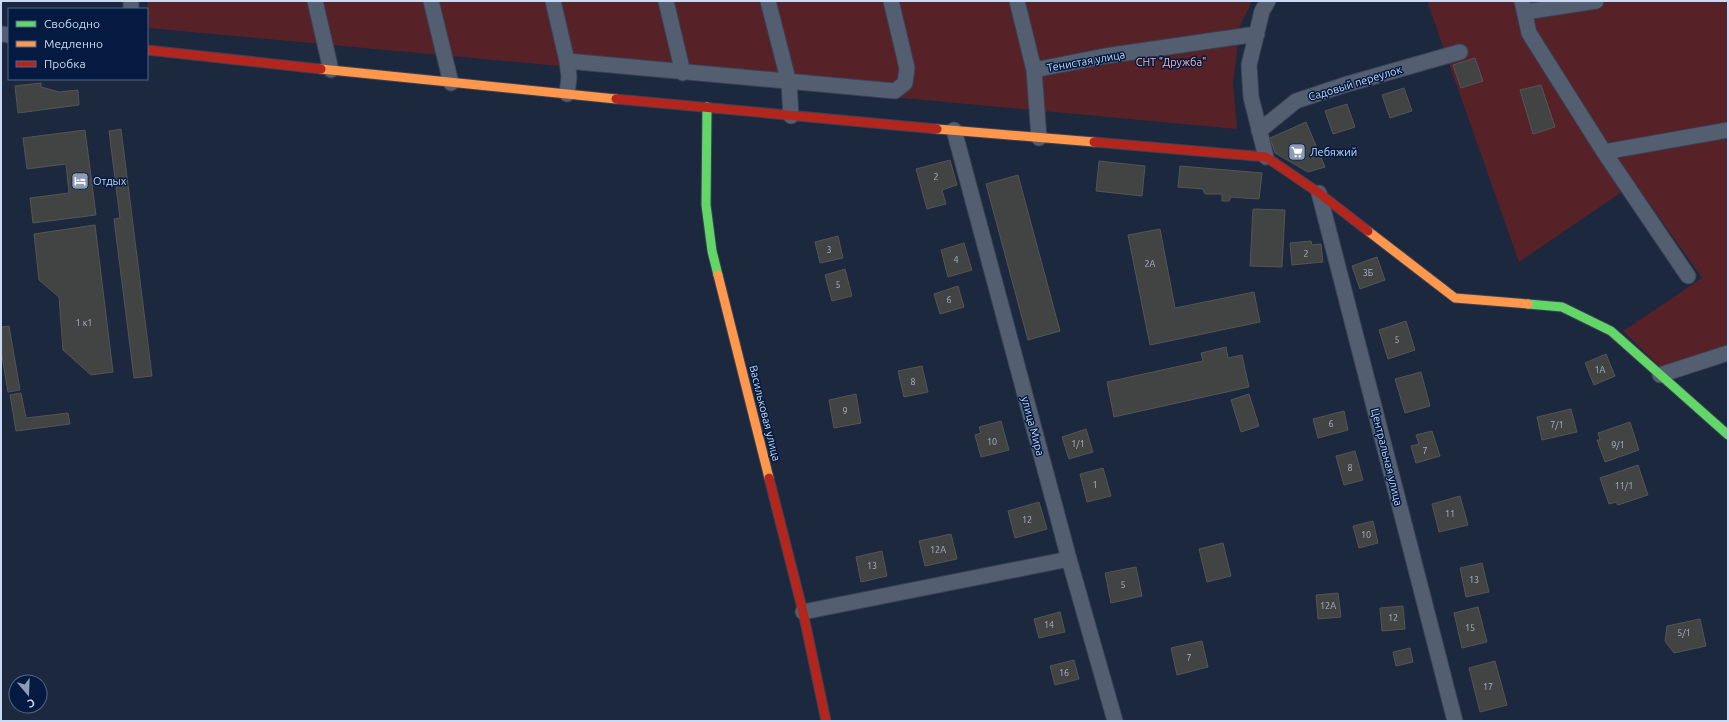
<svg xmlns="http://www.w3.org/2000/svg" width="1729" height="722" font-family="Ubuntu,sans-serif">
<style>
.green{fill:#562228}
.building{fill:#424444;stroke:#545554}
.lines{fill:none;stroke-linecap:round;stroke-linejoin:round}
.street-casing{stroke:#394256;stroke-width:17}
.fast-casing{stroke:#394256;stroke-width:11}
.slow-casing{stroke:#394256;stroke-width:11}
.jam-casing{stroke:#394256;stroke-width:11}
.street{stroke:#535f71;stroke-width:15}
.fast{stroke:#63d668;stroke-width:9}
.slow{stroke:#ff974d;stroke-width:9}
.jam{stroke:#b3261e;stroke-width:9}
.labels{text-anchor:middle;stroke-width:3;stroke-linejoin:round;paint-order:stroke}
.number-label{font-size:9px;fill:#a8b4c8}
.street-label{font-size:11px;fill:#cadaf4;stroke:#041a41}
.park-label{font-size:11px;fill:#f5b3b2;stroke:#041a41}
.poi-label{font-size:11px;fill:#cadaf4;stroke:#041a41;text-anchor:start}
</style>
<rect width="100%" height="100%" fill="#1b283e"/>
<path class="green" d="M147 1H1252L1240 26 1233 83 1237 129 149 28Z
M1427 1H1728V353L1666 373 1623 331 1702 278 1635 183 1519 262Z"/>
<path class="building" d="M1475 58 1483 81 1461 88 1453 65Z
M41 83V87L59 92 78 90 79 105 18 113 15 86Z
M1541 85 1555 127 1533 134 1520 90Z
M1404 88 1412 111 1390 118 1382 95Z
M1347 104 1355 127 1333 134 1325 111Z
M1306 122 1325 167 1308 172 1275 153 1270 138Z
M121 129 152 376 134 378 114 219 120 218 109 131Z
M85 130 96 215 33 223 30 198 69 193 66 164 27 169 23 138Z
M950 160 957 185 942 190 946 204 927 209 916 169Z
M1099 161 1145 166 1142 196 1096 191Z
M1180 166 1262 173 1259 199 1231 197 1229 201H1222V194H1205L1203 189 1178 187Z
M1018 175 1060 331 1028 340 986 184Z
M1253 209 1285 210 1282 267 1250 266Z
M95 225 113 372 91 375 63 350 59 297 39 280 34 234Z
M1160 229 1175 308 1254 292 1260 322 1150 345 1128 235Z
M838 236 843 258 820 263 815 242Z
M1311 241 1312 245 1321 244 1323 262 1292 265 1290 243Z
M964 243 972 270 948 277 941 250Z
M1377 257 1385 280 1360 289 1352 266Z
M845 269 852 296 832 301 825 275Z
M958 286 964 307 940 314 934 294Z
M1406 321 1415 350 1388 359 1379 330Z
M9 326 20 390 8 392 1 350V327Z
M1226 347 1228 358 1242 355 1249 387 1114 417 1107 382 1203 361 1201 353Z
M1606 354 1615 376 1594 385 1585 363Z
M922 366 928 392 904 397 898 371Z
M1421 372 1430 406 1405 413 1395 379Z
M21 393 26 418 68 413 70 424 16 431 10 395Z
M856 394 861 423 834 428 829 400Z
M1249 394 1259 426 1241 432 1231 400Z
M1571 409 1577 432 1542 440 1537 417Z
M1344 411 1348 430 1318 438 1313 419Z
M1001 421 1009 450 981 457 975 435 981 433 979 427Z
M1630 422 1639 450 1605 462 1597 440H1600L1598 433Z
M1086 429 1093 452 1069 459 1062 437Z
M1432 431 1440 456 1416 463 1411 446 1419 444 1416 435Z
M1355 451 1363 480 1344 485 1336 456Z
M1638 465 1648 495 1618 505 1616 502 1609 504 1600 478Z
M1103 468 1111 496 1087 502 1080 474Z
M1460 496 1468 525 1439 532 1432 504Z
M1039 502 1047 529 1015 538 1008 511Z
M1373 521 1378 543 1359 548 1353 526Z
M951 534 957 559 925 566 919 541Z
M1223 543 1231 576 1207 582 1199 549Z
M882 551 887 576 861 582 856 557Z
M1482 563 1489 592 1466 597 1460 568Z
M1136 567 1142 596 1111 603 1105 573Z
M1338 593 1341 617 1318 619 1316 595Z
M1403 606 1405 629 1382 631 1380 608Z
M1478 607 1487 642 1462 648 1454 613Z
M1060 612 1065 632 1039 638 1034 619Z
M1700 619 1706 646 1674 653 1665 641 1667 626Z
M1202 641 1208 667 1177 675 1171 648Z
M1410 648 1413 662 1396 666 1393 652Z
M1074 660 1079 679 1055 685 1050 666Z
M1495 661 1507 705 1480 712 1469 668Z"/>
<g class="lines">
<defs>
<path id="street" d="M131 1V9
M315 1 331 70
M431 1 451 83
M553 1 567 61 895 91 905 83 907 68 891 1
M666 1 683 73
M768 1 789 83 791 116
M1017 1 1034 70 1039 138
M1522 1 1529 33 1604 152 1688 276
M1525 12 1596 1
M1 34 9 35
M567 61 569 77 567 94
M1034 70 1105 56 1257 34
M954 130 1069 559 1115 721
M1259 131 1296 101 1344 85 1460 52
M1604 152 1728 130
M1266 157 1251 97 1249 65 1262 11 1268 1
M1319 193 1455 721
M1660 375 1728 353
M803 612 1069 559"/>
<path id="fast" d="M707 107 706 205 712 251 718 275
M1528 304 1562 307 1611 331 1728 435"/>
<path id="slow" d="M321 69 616 99
M937 129 1094 142
M1368 231 1455 298 1528 304
M718 275 769 478"/>
<path id="jam" d="M147 50 321 69
M616 99 937 129
M1094 142 1266 157 1319 193 1368 231
M769 478 803 612 826 721"/>
</defs>
<use href="#street" class="street-casing"/>
<use href="#fast" class="fast-casing"/>
<use href="#slow" class="slow-casing"/>
<use href="#jam" class="jam-casing"/>
<use href="#street" class="street"/>
<use href="#fast" class="fast"/>
<use href="#slow" class="slow"/>
<use href="#jam" class="jam"/>
</g>
<defs>
<symbol id="supermarket-square" viewBox="-11 -11 22 22"><rect x="-9" y="-9" width="18" height="18" rx="4" fill="#8d9cb4" stroke="#041a41"/><path d="M-6-5.5h2.5l.6 2H6L4.5 2H-2.5L-4.4-4H-6ZM-1.5 3.2a1.3 1.3 0 1 0 .1 0ZM3 3.2a1.3 1.3 0 1 0 .1 0Z" fill="#fff"/></symbol>
<symbol id="hotel-square" viewBox="-11 -11 22 22"><rect x="-9" y="-9" width="18" height="18" rx="4" fill="#8d9cb4" stroke="#041a41"/><path d="M-6-4.5h1.5V1H6V5H4.5V3h-9V5H-6ZM-4 0a1.8 1.8 0 1 1 3.6 0ZM.5 0V-2.5h3Q6-2.5 6 0Z" fill="#fff"/></symbol>
</defs>
<g fill-rule="evenodd">
<use href="#supermarket-square" x="1287" y="142" width="20" height="20"/>
<use href="#hotel-square" x="70" y="171" width="20" height="20"/>
</g>
<g class="labels">
<g class="number-label">
<text x="936" y="180">2</text>
<text x="829" y="253">3</text>
<text x="1306" y="257">2</text>
<text x="956" y="263">4</text>
<text x="1150" y="267">2А</text>
<text x="1368" y="276">3Б</text>
<text x="838" y="288">5</text>
<text x="949" y="303">6</text>
<text x="84" y="326">1 к1</text>
<text x="1397" y="343">5</text>
<text x="1600" y="373">1А</text>
<text x="913" y="385">8</text>
<text x="845" y="414">9</text>
<text x="1331" y="427">6</text>
<text x="1557" y="428">7/1</text>
<text x="992" y="445">10</text>
<text x="1078" y="447">1/1</text>
<text x="1618" y="448">9/1</text>
<text x="1425" y="454">7</text>
<text x="1350" y="471">8</text>
<text x="1095" y="488">1</text>
<text x="1624" y="489">11/1</text>
<text x="1450" y="517">11</text>
<text x="1027" y="523">12</text>
<text x="1366" y="538">10</text>
<text x="938" y="553">12А</text>
<text x="872" y="569">13</text>
<text x="1474" y="583">13</text>
<text x="1123" y="588">5</text>
<text x="1328" y="609">12А</text>
<text x="1393" y="621">12</text>
<text x="1049" y="628">14</text>
<text x="1470" y="631">15</text>
<text x="1684" y="636">5/1</text>
<text x="1189" y="661">7</text>
<text x="1064" y="676">16</text>
<text x="1488" y="690">17</text>
</g>
<g class="street-label">
<text transform="translate(1086 61) rotate(-10)" y="4">Тенистая улица</text>
<text transform="translate(1355 83) rotate(-17)" y="4">Садовый переулок</text>
<text transform="translate(765 413) rotate(76)" y="4">Васильковая улица</text>
<text transform="translate(1033 426) rotate(75)" y="4">улица Мира</text>
<text transform="translate(1387 457) rotate(76)" y="4">Центральная улица</text>
</g>
<g class="park-label">
<text x="1171" y="66">СНТ "Дружба"</text>
</g>
<g class="poi-label">
<text x="1310" y="156">Лебяжий</text>
<text x="93" y="185">Отдых</text>
</g>
</g>
<rect width="1729" height="722" fill="none" stroke="#cadaf4" stroke-width="4"/>
<rect x="8" y="8" width="140" height="72" fill="#041a41" stroke="#536789"/>
<rect x="16" y="21" width="20" height="6" fill="#63d668" stroke="#536789"/>
<text x="44" y="28" font-size="12" fill="#cadaf4">Свободно</text>
<rect x="16" y="41" width="20" height="6" fill="#ff974d" stroke="#536789"/>
<text x="44" y="48" font-size="12" fill="#cadaf4">Медленно</text>
<rect x="16" y="61" width="20" height="6" fill="#b3261e" stroke="#536789"/>
<text x="44" y="68" font-size="12" fill="#cadaf4">Пробка</text>
<g transform="translate(28 694) rotate(161)"><circle r="19" fill="#041a41" stroke="#536789"/>
<path d="M0-3L7 15L0 10L-7 15Z" fill="#8d9cb4"/>
<text y="-6" font-size="11" font-weight="bold" text-anchor="middle" fill="#cadaf4">С</text>
</g>
</svg>
